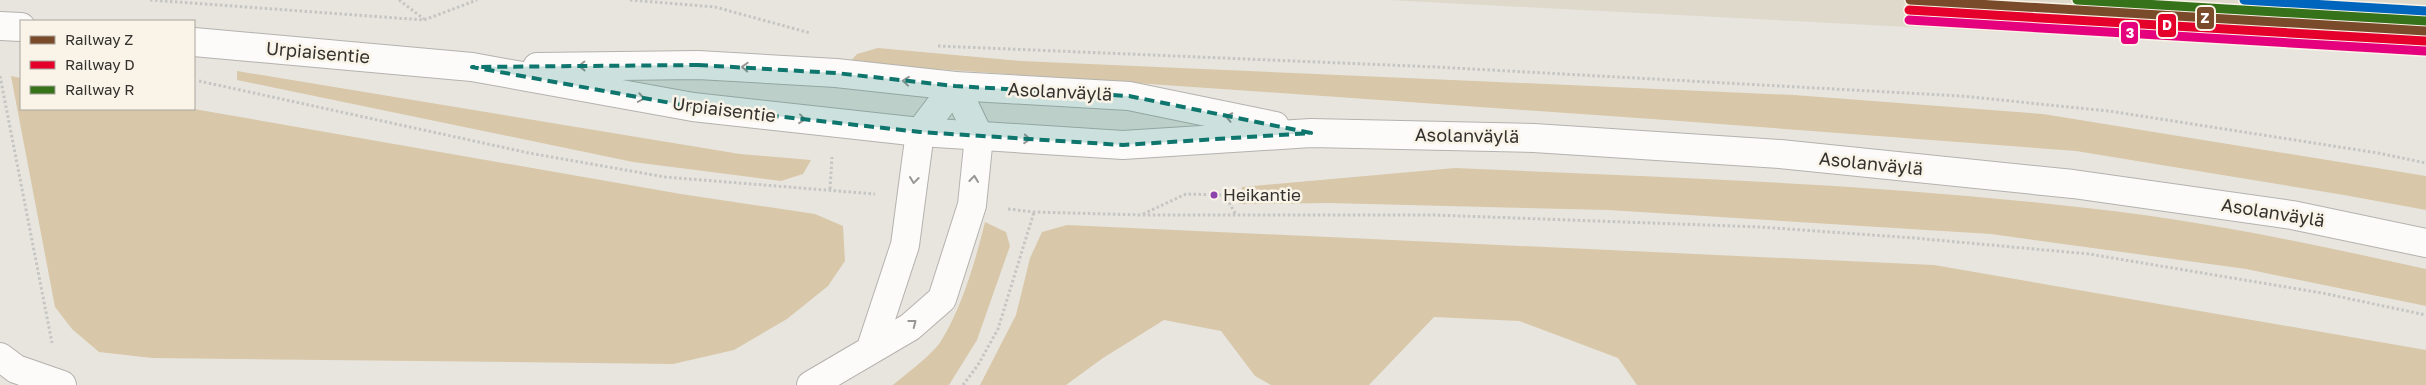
<svg xmlns="http://www.w3.org/2000/svg" width="2426" height="385" font-family="'Golos Text',sans-serif">
<style>
.built{fill:#dfd9cc}
.green{fill:#d8c8a9}
.lines{fill:none;stroke-linecap:round;stroke-linejoin:round}
.secondary-casing{stroke:#b4b2ae;stroke-width:30}
.primary-casing{stroke:#b4b2ae;stroke-width:30}
.path{stroke:#c5c5c3;stroke-width:3;stroke-dasharray:2.5 2.5;stroke-linecap:butt}
.secondary{stroke:#fcfbfa;stroke-width:28}
.primary{stroke:#fcfbfa;stroke-width:28}
.rail-1-casing{stroke:#f9f3e8;stroke-width:12}
.rail-2-casing{stroke:#f9f3e8;stroke-width:12}
.rail-3-casing{stroke:#f9f3e8;stroke-width:12}
.rail-4-casing{stroke:#f9f3e8;stroke-width:12}
.rail-5-casing{stroke:#f9f3e8;stroke-width:12}
.rail-1{stroke:#7a4b2a;stroke-width:9}
.rail-2{stroke:#e4002b;stroke-width:9}
.rail-3{stroke:#357219;stroke-width:9}
.rail-4{stroke:#e5007d;stroke-width:9}
.rail-5{stroke:#0065bd;stroke-width:9}
.oneway{stroke:#989694}
.marked{fill:#0f766e;fill-opacity:0.2;stroke:#0f766e;stroke-width:4;stroke-dasharray:10 6;stroke-linejoin:round}
.bus-dot{fill:#8e44ad;stroke:#f9f3e8;stroke-width:2}
.labels{text-anchor:middle;stroke-width:5;stroke-linejoin:round;paint-order:stroke}
.bus-label{font-size:17px;fill:#34322e;stroke:#f9f3e8;text-anchor:start}
.street-label{font-size:18px;fill:#34322e;stroke:#f9f3e8}
.line-badge{stroke:#f9f3e8;stroke-width:2}
.badge-label{font-size:14px;text-anchor:middle;font-weight:bold;fill:#fff}
</style>
<rect width="100%" height="100%" fill="#e8e5df"/>
<path class="built" d="M1388 0H2426V56L2179 41Z"/>
<path class="green" d="M878 48 1021 61 1794 95 2043 114 2426 176V210L2344 195 2076 151 1666 120 849 63 857 54Z
M237 71 740 154 811 160 803 174 781 181 633 162 237 80Z
M11 76 21 78V109H194L681 194 815 214 843 226 845 261 828 286 787 319 734 350 673 364 152 358 99 352 72 329 55 307Z
M1455 168C1687 178 1920 185 2151 216 2243 229 2335 249 2426 269V306L2246 269 1991 234 1608 210 1329 203 1239 204 1242 187Z
M985 222 1006 232 1010 246 977 340 949 385H893C907 373 932 355 941 341 963 305 975 262 985 222Z
M1067 225 1934 265 2426 350V385H1637L1618 358 1519 321 1434 317 1369 385H1271L1255 376 1221 331 1164 320 1103 358 1066 385H980L1016 315 1030 258 1042 232Z"/>
<g class="lines">
<defs>
<path id="secondary" d="M0 26 21 27
M194 42 472 67 693 107 920 132 1123 145 1311 133 1534 138 1780 154 2073 184 2292 215 2426 243
M537 67 698 65 836 73 955 86 1129 96 1275 126"/>
<path id="primary" d="M0 357 16 369 62 385
M811 385 910 327 942 299 972 205 979 136 955 86 920 132 905 245 871 348"/>
</defs>
<use href="#secondary" class="secondary-casing"/>
<use href="#primary" class="primary-casing"/>
<path class="path" d="M150 0 424 20 477 0
M399 0 424 19
M630 0 715 7 810 33
M938 46 1436 67 1961 96 2109 111 2378 153 2426 163
M0 76 52 343
M199 81 529 153 665 177 875 194
M830 189 832 157
M1008 209 1034 212 1142 215H1434L1760 227 1914 238 2089 254 2322 293 2426 315
M1143 214 1186 194 1225 195 1236 215
M963 385 978 365 998 329 1034 212"/>
<use href="#secondary" class="secondary"/>
<use href="#primary" class="primary"/>
<defs>
<path id="rail-1" d="M1910 0 2426 31"/>
<path id="rail-2" d="M1909 10 2425 41"/>
<path id="rail-3" d="M2077 0 2426 21"/>
<path id="rail-4" d="M1909 20 2425 51"/>
<path id="rail-5" d="M2244 0 2426 11"/>
</defs>
<use href="#rail-1" class="rail-1-casing"/>
<use href="#rail-2" class="rail-2-casing"/>
<use href="#rail-3" class="rail-3-casing"/>
<use href="#rail-4" class="rail-4-casing"/>
<use href="#rail-5" class="rail-5-casing"/>
<use href="#rail-1" class="rail-1"/>
<use href="#rail-2" class="rail-2"/>
<use href="#rail-3" class="rail-3"/>
<use href="#rail-4" class="rail-4"/>
<use href="#rail-5" class="rail-5"/>
</g>
<defs><path id="oneway-chevron" d="M-2-3.5L2.5 0L-2 3.5" fill="none" stroke-width="1.6" stroke-linecap="round" stroke-linejoin="round" transform="scale(1.25)"/></defs>
<g class="oneway">
<use href="#oneway-chevron" transform="translate(582 66) rotate(179)"/>
<use href="#oneway-chevron" transform="translate(745 67) rotate(-177)"/>
<use href="#oneway-chevron" transform="translate(906 81) rotate(-174)"/>
<use href="#oneway-chevron" transform="translate(641 98) rotate(10)"/>
<use href="#oneway-chevron" transform="translate(1229 117) rotate(-168)"/>
<use href="#oneway-chevron" transform="translate(802 119) rotate(6)"/>
<use href="#oneway-chevron" transform="translate(1027 139) rotate(4)"/>
<use href="#oneway-chevron" transform="translate(974 179) rotate(-84)"/>
<use href="#oneway-chevron" transform="translate(914 180) rotate(97)"/>
<use href="#oneway-chevron" transform="translate(913 323) rotate(-38)"/>
</g>
<path class="marked" d="M698 65 836 73 955 86 1129 96 1311 133 1123 145 920 132 693 107 472 67Z"/>
<circle class="bus-dot" cx="1214" cy="195" r="4.5"/>
<g class="labels">
<g class="bus-label">
<text x="1223" y="201">Heikantie</text>
</g>
<g class="street-label">
<text transform="translate(318 53) rotate(5)" y="6">Urpiaisentie</text>
<text transform="translate(1060 92) rotate(3)" y="6">Asolanväylä</text>
<text transform="translate(724 110) rotate(7)" y="6">Urpiaisentie</text>
<text transform="translate(1467 136) rotate(1)" y="6">Asolanväylä</text>
<text transform="translate(1871 164) rotate(6)" y="6">Asolanväylä</text>
<text transform="translate(2273 213) rotate(9)" y="6">Asolanväylä</text>
</g>
</g>
<g class="line-badge">
<rect x="2196" y="6" width="19" height="24" rx="5" fill="#7a4b2a"/>
<rect x="2157" y="13" width="20" height="25" rx="5" fill="#e4002b"/>
<rect x="2120" y="21" width="19" height="24" rx="5" fill="#e5007d"/>
</g>
<g class="badge-label">
<text x="2205" y="23">Z</text>
<text x="2167" y="30">D</text>
<text x="2130" y="38">3</text>
</g>
<rect x="20" y="20" width="175" height="90" fill="#f9f3e8" stroke="#aaa69e"/>
<rect x="30" y="36" width="25" height="8" fill="#7a4b2a" stroke="#aaa69e"/>
<text x="65" y="45" font-size="15" fill="#34322e">Railway Z</text>
<rect x="30" y="61" width="25" height="8" fill="#e4002b" stroke="#aaa69e"/>
<text x="65" y="70" font-size="15" fill="#34322e">Railway D</text>
<rect x="30" y="86" width="25" height="8" fill="#357219" stroke="#aaa69e"/>
<text x="65" y="95" font-size="15" fill="#34322e">Railway R</text>
</svg>
